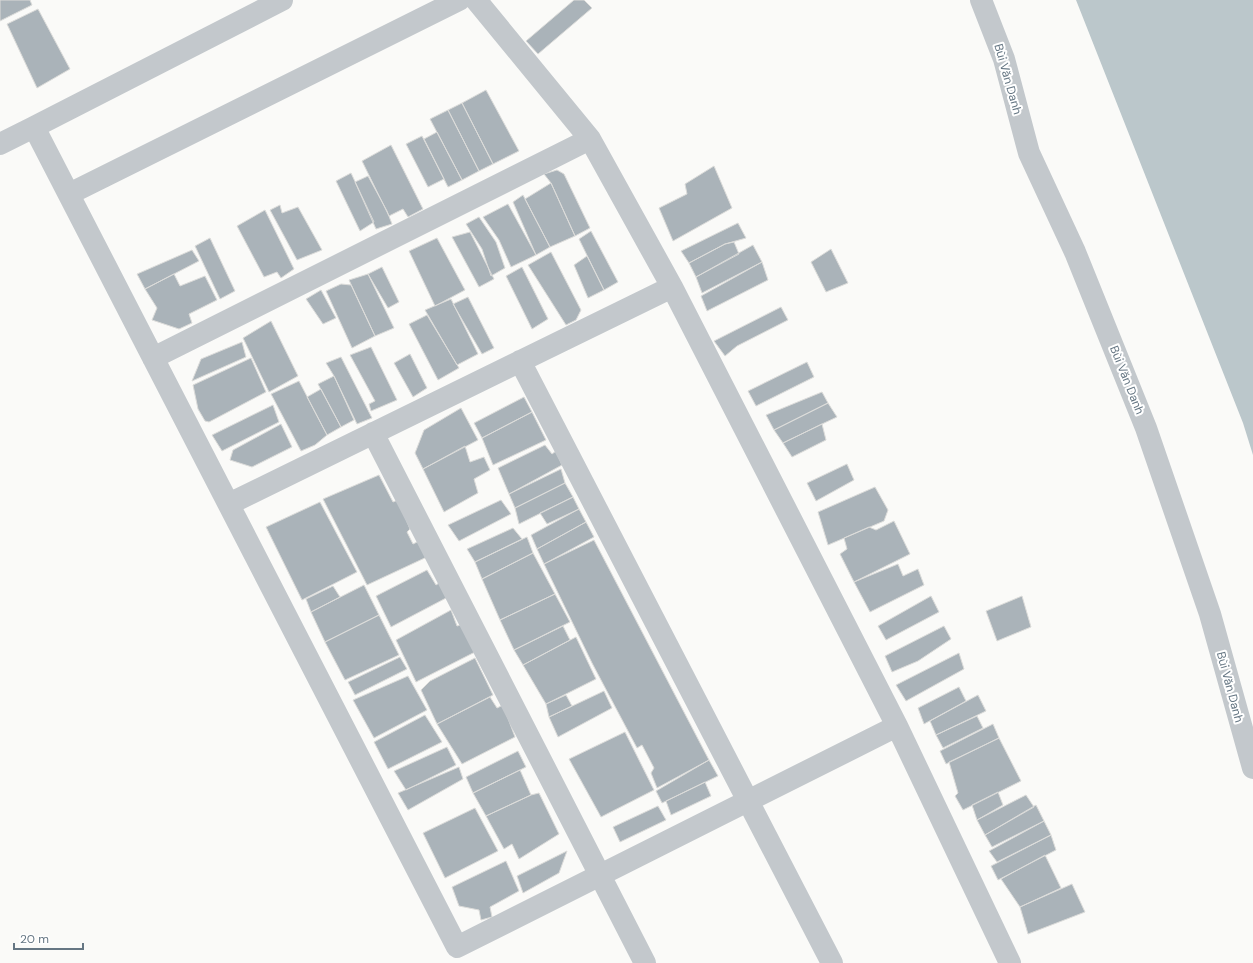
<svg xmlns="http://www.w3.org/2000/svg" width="1253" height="963" font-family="'DM Sans',sans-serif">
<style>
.water{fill:#bbc7cb}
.building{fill:#aab3b9;stroke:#dcdcda}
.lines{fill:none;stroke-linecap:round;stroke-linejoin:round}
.minor{stroke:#c3c8cc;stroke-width:22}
.labels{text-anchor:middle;stroke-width:4;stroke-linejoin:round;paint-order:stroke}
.street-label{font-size:12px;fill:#657683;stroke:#fff}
</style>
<rect width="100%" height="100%" fill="#fafaf8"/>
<path class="water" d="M1076 0H1253V455L1243 423Z"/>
<path class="building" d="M0 0H30L32 5 0 21Z
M574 0H584L592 8 538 54 526 41Z
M38 9 70 69 37 88 7 24Z
M486 90 519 151 493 164 462 103Z
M462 103 493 164 479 171 448 110Z
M448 110 479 171 462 180 430 119Z
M437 132 462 180 448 187 424 139Z
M422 136 444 179 428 187 406 144Z
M391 145 423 209 408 217 403 209 389 216 362 161Z
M714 166 732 208 673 241 659 208 687 194 685 184Z
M557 170 564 174 590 228 575 236 551 183 544 174Z
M351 173 374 222 360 231 336 181Z
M368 176 387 211 392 224 376 229 355 182Z
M551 183 575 236 550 247 525 199Z
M523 195 550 247 536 255 513 202Z
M508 204 536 255 511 267 499 240 483 217Z
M280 205 282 213 298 207 322 250 297 260 270 210Z
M265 210 294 269 281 278 277 272 264 277 237 226Z
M479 217 496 242 505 268 491 276 482 249 466 224Z
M738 223 746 238 725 244 689 263 681 251Z
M591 231 618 282 604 290 579 239Z
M470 232 494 279 479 287 452 237Z
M210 238 235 291 220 299 195 246Z
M437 238 465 290 435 306 409 251Z
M734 242 739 254 696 277 689 263 725 244Z
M753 245 762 262 702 293 696 277Z
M831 249 848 283 826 292 811 262Z
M192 250 199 261 145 289 137 274Z
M551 252 581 310 576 320 566 325 528 265Z
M587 256 604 290 588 298 574 265Z
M762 262 768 280 707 311 701 296Z
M382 267 399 302 388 308 368 274Z
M522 267 548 319 532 329 506 276Z
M174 274 180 286 205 276 217 300 189 314 192 323 179 329 152 320 157 308 145 289Z
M368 274 394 328 375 336 349 280Z
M341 284 351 285 375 336 352 348 326 291Z
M321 290 336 318 323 324 306 299Z
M468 297 494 348 482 354 453 304Z
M451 299 478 354 457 365 425 310Z
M781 307 788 320 737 346 725 356 714 341Z
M427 315 459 368 438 380 409 324Z
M271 321 298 376 269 392 243 338Z
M242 342 246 357 192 381 201 359Z
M371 347 397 400 371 411 369 404 375 401 350 355Z
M410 354 427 388 413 397 394 363Z
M341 357 372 418 357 424 334 376 326 363Z
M251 358 266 392 209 422 205 421 198 409 193 385Z
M807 362 814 377 756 406 748 391Z
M334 376 354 420 341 427 318 384Z
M299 381 327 435 315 445 301 451 271 394Z
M321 389 341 427 327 435 307 397Z
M822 392 828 403 774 430 766 415Z
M524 397 532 412 482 438 474 423Z
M828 403 837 417 822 424 783 443 774 430Z
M273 405 279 422 222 451 212 435Z
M461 408 478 440 423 469 415 453 424 430Z
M532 412 546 440 493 465 482 438Z
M281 424 292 447 252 467 230 460 233 450Z
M822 424 826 440 792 457 783 443Z
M545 445 552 454 556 451 562 465 509 494 498 468Z
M465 446 470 462 484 457 490 470 474 479 478 493 444 512 423 469Z
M847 464 854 480 816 501 807 483Z
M561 469 565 483 515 508 509 494Z
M379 475 393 502 398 500 410 529 407 532 413 544 421 540 429 556 367 585 323 499Z
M565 483 573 497 519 524 515 508Z
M875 487 888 510 884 521 828 545 818 512Z
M573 497 579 509 547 524 540 513Z
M501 500 511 514 459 541 448 525Z
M320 502 357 572 302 600 266 527Z
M579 509 586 522 537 549 531 535Z
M894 521 910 554 854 582 840 554 847 549 844 538 869 527 876 530Z
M586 522 594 537 544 564 537 549Z
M513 528 522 539 475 562 467 549Z
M527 537 533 553 482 579 475 562Z
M594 540 709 760 657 788 651 773 654 768 642 745 637 748 592 663 544 564Z
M533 553 555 594 500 620 482 579Z
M898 564 903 576 918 569 924 585 870 612 854 582Z
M427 570 436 585 442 581 448 597 391 627 376 596Z
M364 585 379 615 325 642 311 612Z
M333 586 340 597 311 612 306 599Z
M555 594 570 622 514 650 500 620Z
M931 596 939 612 886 640 878 626Z
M1022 596 1031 627 997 641 986 611Z
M451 610 457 626 464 624 477 651 416 682 396 640Z
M379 615 399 655 345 680 325 642Z
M563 626 570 640 523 665 514 650Z
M944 626 951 639 918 661 892 672 885 656Z
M576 637 596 679 546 704 523 665Z
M959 653 964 669 906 701 896 685Z
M400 657 407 669 355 695 348 682Z
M475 658 493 695 437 724 421 690 430 681Z
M408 676 427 710 374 738 353 700Z
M959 687 966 701 924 724 918 708Z
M604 691 612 708 558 737 549 717Z
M566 695 572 706 549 717 546 704Z
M978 695 986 711 936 735 930 721Z
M490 697 497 708 503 705 515 737 462 764 437 724Z
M425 715 442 742 388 769 374 742Z
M977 716 983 728 943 748 936 735Z
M993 724 999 738 946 764 940 751Z
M625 732 654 790 601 817 569 759Z
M999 738 1021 781 963 810 955 796 958 793 949 762Z
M447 747 456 765 406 790 394 771Z
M518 751 526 767 473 793 466 777Z
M709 760 718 776 662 803 656 791Z
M459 767 463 779 408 810 398 793Z
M520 770 531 795 486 816 473 793Z
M705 782 711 796 671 815 666 801Z
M998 792 1003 805 977 820 972 805Z
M539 793 559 834 519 859 512 844 504 849 486 816 531 795Z
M1026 795 1034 807 985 835 977 820Z
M1036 805 1044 821 992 847 985 835Z
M658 806 666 820 620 842 613 827Z
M475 808 498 851 445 878 423 833Z
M1044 821 1051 835 997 862 989 851Z
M1051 835 1056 850 998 880 991 866Z
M567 851 559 873 523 893 517 876Z
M1045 855 1061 888 1020 907 1001 879Z
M506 861 519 891 490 907 492 917 481 920 479 910 459 906 452 887Z
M1072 884 1085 912 1028 934 1020 907Z"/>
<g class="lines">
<path class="minor" d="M282 0 34 127 457 947 897 726 672 287 590 139 476 0
M981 0 1004 59 1029 153 1075 252 1146 428 1210 614 1253 768
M0 144 34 127
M69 194 459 0
M153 358 590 139
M520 361 832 963
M373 433 645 963
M229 504 672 287
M897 726 1010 963"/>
</g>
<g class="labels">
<g class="street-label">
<text transform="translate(1008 79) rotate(74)" y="4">Bùi Văn Danh</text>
<text transform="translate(1127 380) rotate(68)" y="4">Bùi Văn Danh</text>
<text transform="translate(1230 687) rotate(75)" y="4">Bùi Văn Danh</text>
</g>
</g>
<path d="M14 943v6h69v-6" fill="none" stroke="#657683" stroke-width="2"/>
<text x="20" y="943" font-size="12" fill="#657683" stroke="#ffffff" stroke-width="3" paint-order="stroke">20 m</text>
</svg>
